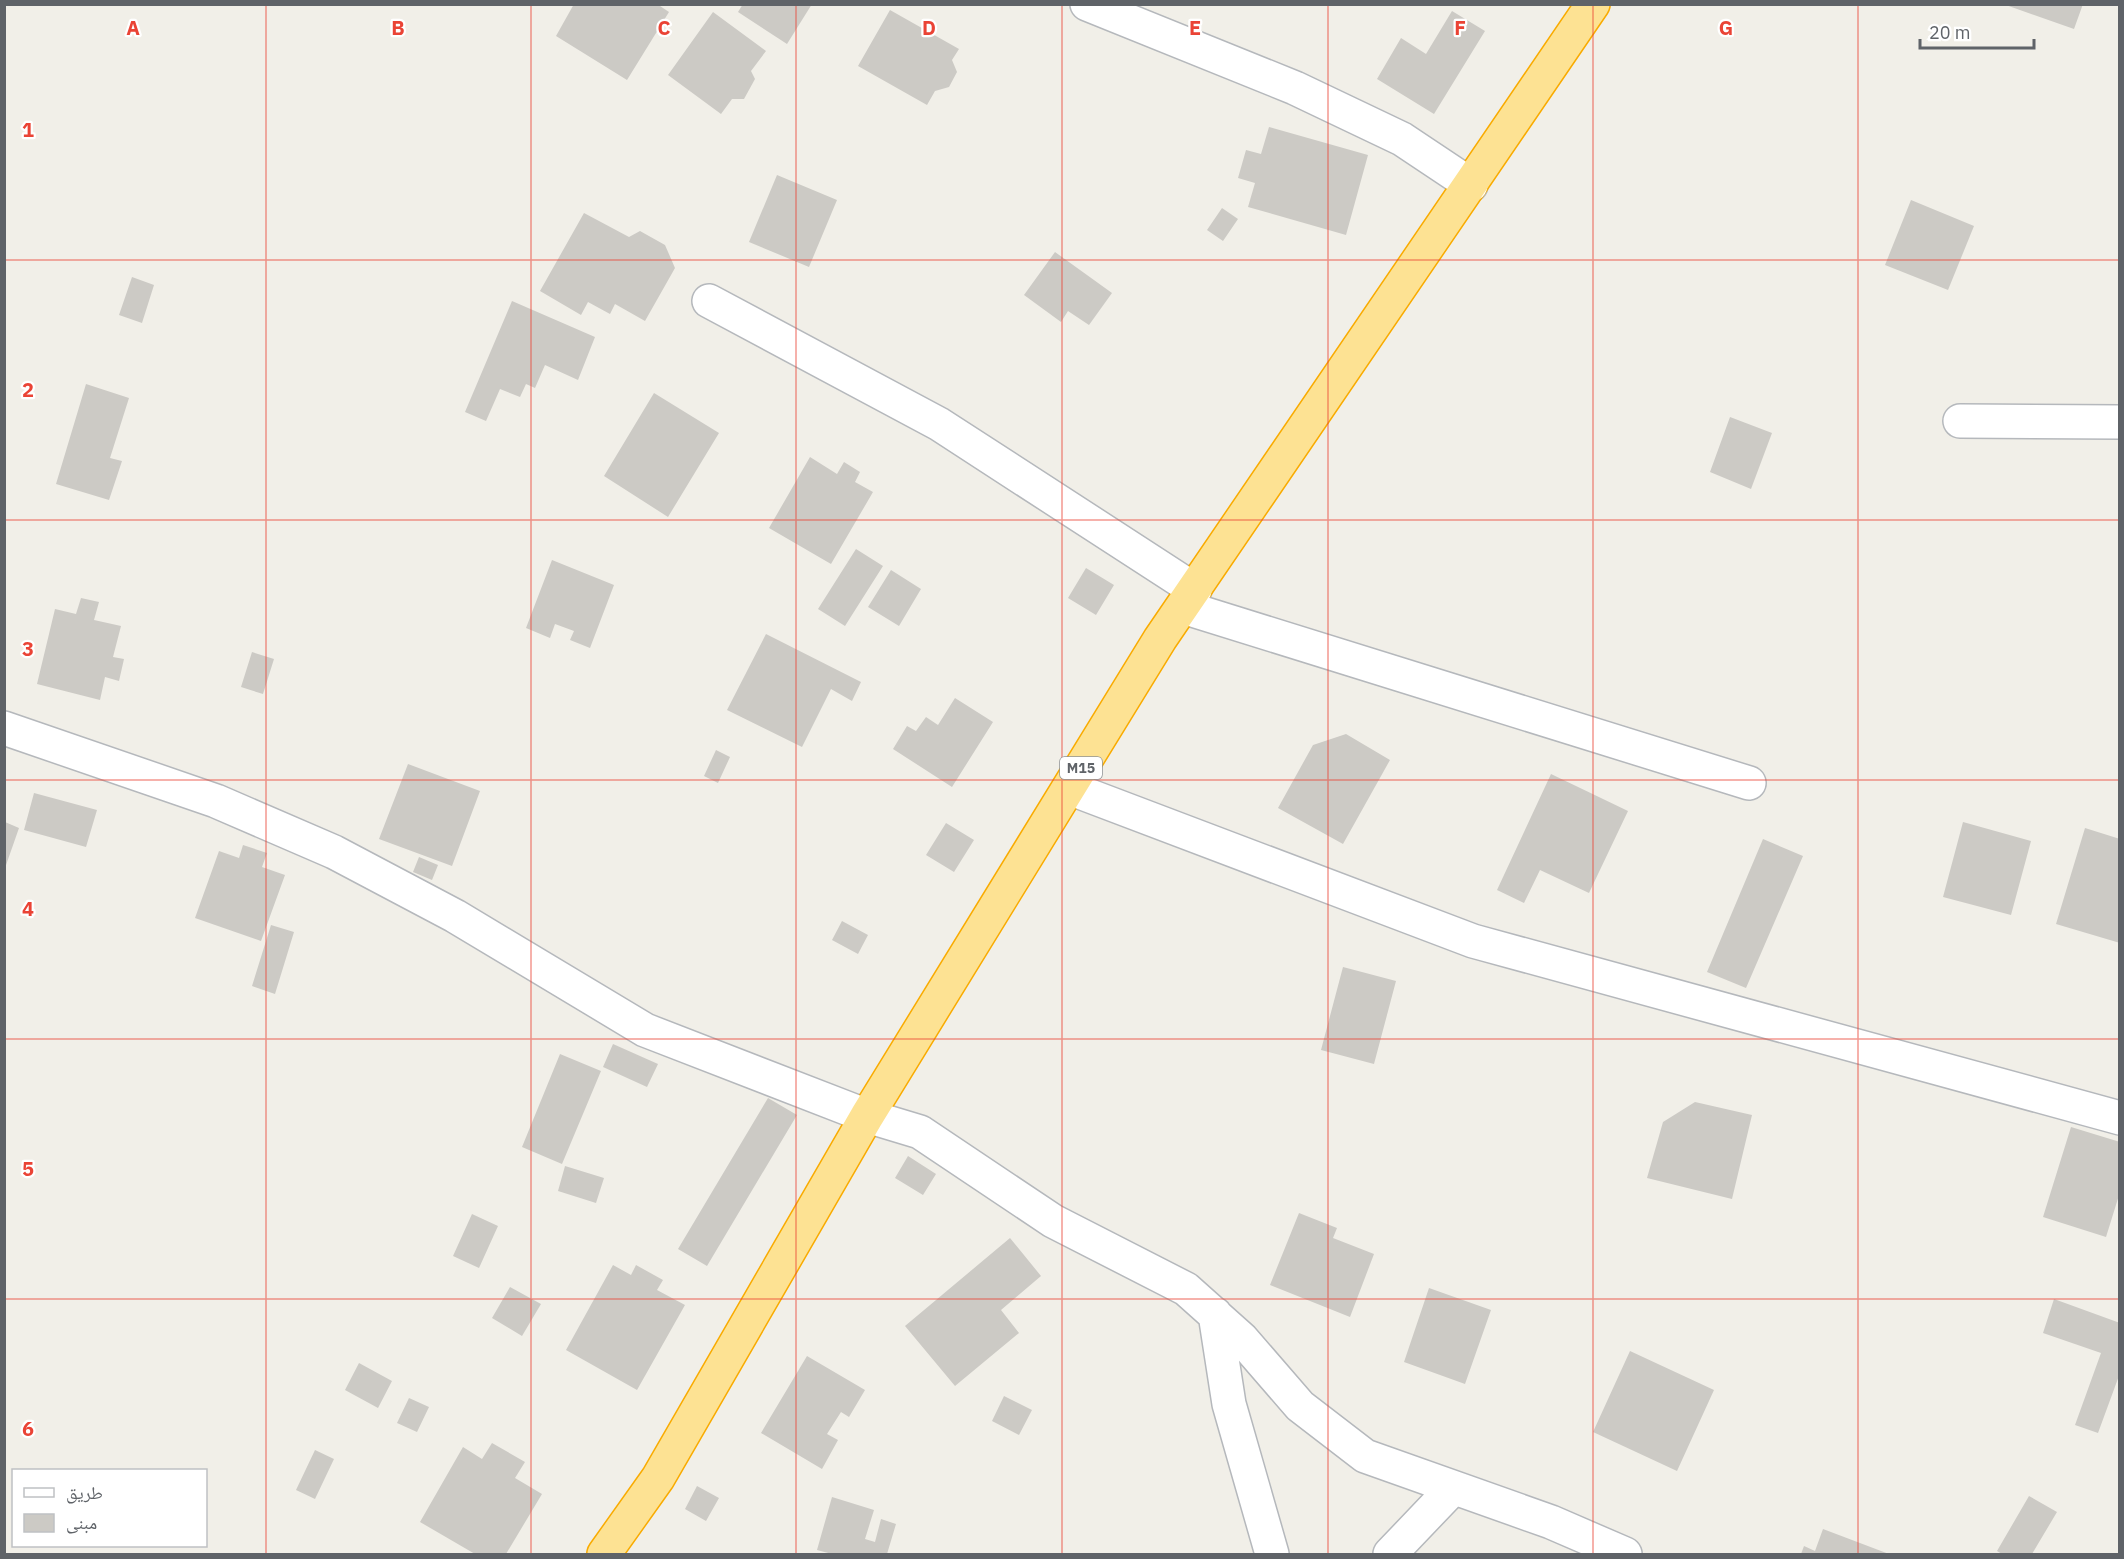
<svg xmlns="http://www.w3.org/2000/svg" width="2124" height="1559" font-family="'IBM Plex Sans','Noto Naskh Arabic',sans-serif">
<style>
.building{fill:#cccac5}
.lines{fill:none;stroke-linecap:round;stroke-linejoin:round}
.minor-casing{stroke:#b5b8bc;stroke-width:36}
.highway-casing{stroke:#f9ab00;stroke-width:36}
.minor{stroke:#fff;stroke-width:33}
.highway{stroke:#fde293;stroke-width:33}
.grid{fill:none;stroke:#ea4335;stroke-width:1.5;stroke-opacity:0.55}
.labels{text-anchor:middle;stroke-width:4.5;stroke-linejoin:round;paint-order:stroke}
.shield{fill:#fff;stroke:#8f9295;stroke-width:1.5}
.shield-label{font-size:14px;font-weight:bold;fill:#5f6368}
.grid-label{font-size:20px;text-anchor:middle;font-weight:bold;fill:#ea4335;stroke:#fff;stroke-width:4.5;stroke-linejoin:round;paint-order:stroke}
</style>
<rect width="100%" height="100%" fill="#f1efe8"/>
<path class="building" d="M574 4H657L669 12 627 80 556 36Z
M743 4H812L787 44 738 12Z
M2003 4H2083L2074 29Z
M890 10 959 49 952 60 957 72 949 87 935 91 927 105 858 66Z
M1452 11 1485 31 1434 114 1377 79 1401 38 1426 54Z
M713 12 766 51 751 71 755 79 744 99H732L721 114 668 75Z
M1269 127 1368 155 1346 235 1248 207 1255 183 1238 178 1246 150 1261 154Z
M777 175 837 200 809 267 749 242Z
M1911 200 1974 226 1948 290 1885 265Z
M1222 208 1238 219 1223 241 1207 230Z
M584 213 629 237 640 231 665 245 675 268 645 321 615 304 610 314 588 302 581 315 540 291Z
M1055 252 1112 293 1089 325 1068 311 1061 322 1024 295Z
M132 277 154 285 142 323 119 315Z
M512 301 595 337 578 380 545 365 535 388 526 384 520 397 500 389 486 421 465 412Z
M86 384 129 398 110 458 122 461 109 500 56 484Z
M654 393 719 433 668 517 604 476Z
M1730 417 1772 433 1751 489 1710 472Z
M810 457 837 474 844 462 860 472 855 482 873 492 831 564 769 528Z
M856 549 883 566 845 626 818 609Z
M552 560 614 585 590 648 570 640 574 631 555 624 550 638 526 628Z
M1086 568 1114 585 1096 615 1068 598Z
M891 570 921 589 899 626 868 607Z
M81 598 99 602 94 620 121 626 113 657 124 659 119 681 105 677 100 700 37 684 55 609 76 614Z
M766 634 861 682 852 701 831 689 802 747 727 710Z
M252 652 274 659 263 694 241 687Z
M955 698 993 722 952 787 893 749 907 726 916 731 926 717 938 725Z
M1346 734 1390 760 1343 844 1278 808 1313 745Z
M716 750 730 757 718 783 704 776Z
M408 764 480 791 452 866 379 839Z
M1551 774 1628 811 1589 893 1540 870 1524 903 1497 890Z
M34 793 97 810 86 847 24 830Z
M5 822 19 828 5 868Z
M1963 822 2031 841 2011 915 1943 897Z
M946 823 974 840 954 872 926 855Z
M2085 828 2120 839V943L2056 924Z
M1763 839 1803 856 1746 988 1707 972Z
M243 845 267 853 262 867 285 875 261 941 195 918 219 851 239 858Z
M419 857 438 865 432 880 413 872Z
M842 921 868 935 858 954 832 940Z
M271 925 294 932 275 994 252 986Z
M1343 967 1396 981 1374 1064 1321 1050Z
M613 1044 658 1064 647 1087 603 1067Z
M560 1054 601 1071 562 1164 522 1147Z
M768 1098 797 1115 707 1266 678 1249Z
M1695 1102 1752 1115 1732 1199 1647 1178 1663 1122Z
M2071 1127 2120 1142V1192L2106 1237 2043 1217Z
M908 1156 936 1174 923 1195 895 1178Z
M565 1166 604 1178 596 1203 558 1191Z
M1299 1213 1337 1228 1333 1238 1374 1254 1350 1317 1270 1285Z
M472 1214 498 1226 479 1268 453 1256Z
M1010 1238 1041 1276 1001 1310 1019 1333 955 1386 905 1326Z
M613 1265 631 1275 636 1265 663 1280 657 1290 685 1305 637 1390 566 1350Z
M510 1287 541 1304 522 1336 492 1318Z
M1429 1288 1491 1310 1465 1384 1404 1362Z
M2054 1299 2120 1323V1373L2098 1433 2075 1425 2101 1353 2043 1333Z
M1630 1351 1714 1390 1677 1471 1593 1432Z
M807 1356 865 1390 849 1417 841 1412 827 1434 838 1440 822 1469 761 1433Z
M359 1363 392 1381 378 1408 345 1390Z
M1004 1396 1032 1410 1019 1435 992 1421Z
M409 1398 429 1407 417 1432 397 1423Z
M492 1443 525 1462 515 1478 542 1494 506 1554H475L420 1522 463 1447 482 1459Z
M315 1450 334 1459 315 1499 296 1490Z
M697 1486 719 1498 706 1521 685 1509Z
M2029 1496 2057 1512 2032 1554H2002L1997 1551Z
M832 1497 874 1510 865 1539 875 1542 881 1519 896 1524 887 1554H832L817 1550Z
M1823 1529 1889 1554H1801L1804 1546 1815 1551Z"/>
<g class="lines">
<defs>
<path id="minor" d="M1087 4 1295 88 1402 139 1471 185
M709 301 939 424 1195 590
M1960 421 2120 422
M1183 607 1749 783
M4 728 216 801 334 852 455 916 645 1030 867 1116 920 1132 1053 1221 1186 1289 1242 1339 1300 1406 1365 1456 1551 1522 1625 1554
M1069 788 1473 941 2120 1118
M1215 1314 1229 1404 1272 1554
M1390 1554 1453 1488"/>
<path id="highway" d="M604 1554 658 1478 867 1116 1160 639 1593 4"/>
</defs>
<use href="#minor" class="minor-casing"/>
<use href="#highway" class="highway-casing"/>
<use href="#minor" class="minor"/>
<use href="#highway" class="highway"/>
</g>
<path class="grid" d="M266 4V1554M531 4V1554M796 4V1554M1062 4V1554M1328 4V1554M1593 4V1554M1858 4V1554M4 260H2120M4 520H2120M4 780H2120M4 1039H2120M4 1299H2120"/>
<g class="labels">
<rect class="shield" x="1060" y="757" width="42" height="22" rx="4.5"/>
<g class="shield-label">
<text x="1081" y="773">M15</text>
</g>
</g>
<g class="grid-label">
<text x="133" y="35">A</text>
<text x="398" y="35">B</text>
<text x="664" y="35">C</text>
<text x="929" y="35">D</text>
<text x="1195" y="35">E</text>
<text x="1460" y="35">F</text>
<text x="1726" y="35">G</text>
<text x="28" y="137">1</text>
<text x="28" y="397">2</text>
<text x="28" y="656">3</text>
<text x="28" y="916">4</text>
<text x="28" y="1176">5</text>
<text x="28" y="1436">6</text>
</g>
<rect width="2124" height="1559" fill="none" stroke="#5f6368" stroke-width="12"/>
<rect x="12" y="1469" width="195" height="78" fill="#ffffff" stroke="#bfc1c3" stroke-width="1.5"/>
<rect x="24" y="1488" width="30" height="9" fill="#ffffff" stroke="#bfc1c3" stroke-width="1.5"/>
<text x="66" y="1499" font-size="18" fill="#5f6368">طريق</text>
<rect x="24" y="1514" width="30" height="18" fill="#cccac5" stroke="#bfc1c3" stroke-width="1.5"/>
<text x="66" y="1529" font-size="18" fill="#5f6368">مبنى</text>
<path d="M1920 39v9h114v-9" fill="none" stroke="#5f6368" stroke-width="3"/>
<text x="1929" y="39" font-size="18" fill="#5f6368" stroke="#ffffff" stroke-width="4.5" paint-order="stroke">20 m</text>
</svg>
